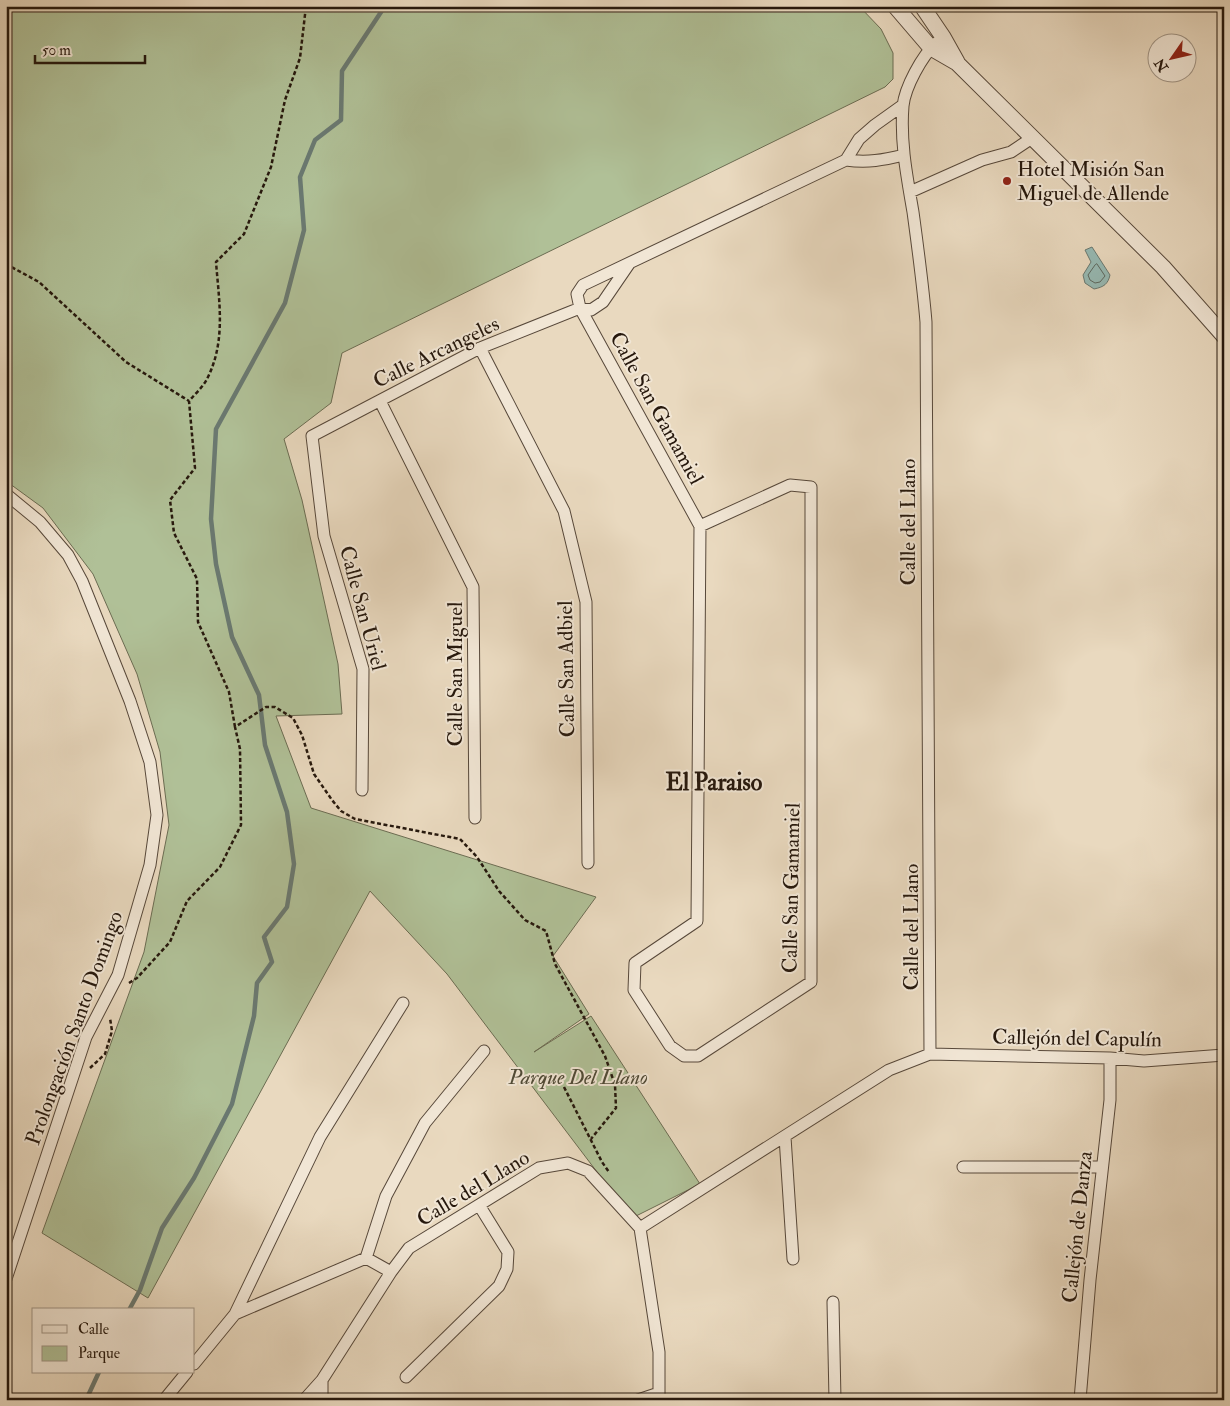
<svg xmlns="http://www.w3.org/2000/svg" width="1230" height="1406" font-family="'IM FELL Double Pica',serif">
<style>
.green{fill:#b0c097;stroke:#6b6c52}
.water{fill:#97bab4;stroke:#6a7971}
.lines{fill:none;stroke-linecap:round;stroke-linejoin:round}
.shore{stroke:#5e6960;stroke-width:1}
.stream{stroke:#6a7971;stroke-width:4.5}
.minor-casing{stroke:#57483a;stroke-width:13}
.tertiary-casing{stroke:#57483a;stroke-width:17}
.path{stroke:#26180d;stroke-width:2.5;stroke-dasharray:4 2.5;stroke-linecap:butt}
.minor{stroke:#f1e6d5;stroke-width:11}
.tertiary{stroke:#f1e6d5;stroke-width:15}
.poi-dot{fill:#8f2418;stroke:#f1e6d5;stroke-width:2}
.labels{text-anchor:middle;stroke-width:4;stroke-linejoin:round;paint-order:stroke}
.poi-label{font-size:21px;fill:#26180d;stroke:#f1e6d5;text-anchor:start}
.street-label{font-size:21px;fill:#26180d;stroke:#f1e6d5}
.park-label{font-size:21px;font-style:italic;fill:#4f4a36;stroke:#f1e6d5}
.quarter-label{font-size:24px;font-weight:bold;fill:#26180d;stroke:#f1e6d5}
</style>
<rect width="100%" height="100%" fill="#e9d9bf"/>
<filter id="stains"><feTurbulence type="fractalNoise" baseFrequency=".004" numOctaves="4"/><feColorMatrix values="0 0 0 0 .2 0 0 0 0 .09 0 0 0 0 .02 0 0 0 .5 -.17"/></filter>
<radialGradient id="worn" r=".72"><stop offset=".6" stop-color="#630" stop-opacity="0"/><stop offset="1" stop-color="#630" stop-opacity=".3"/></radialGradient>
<path class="green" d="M6 6H859L881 29 893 53V79L885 87 342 353 331 403 284 439 302 500 338 664 342 714 276 716 311 808 596 897 553 956 589 1014 534 1052 591 1016 700 1184 636 1216 597 1172 447 974 370 891 148 1298 42 1233 144 952 169 825 160 752 137 674 93 574 43 508 6 481Z"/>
<path class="water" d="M1092 247 1110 275C1108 284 1104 287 1094 289L1085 283 1083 275 1091 262 1085 250Z"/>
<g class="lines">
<path class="shore" d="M1097 264 1105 276 1100 282 1095 283 1090 280 1088 275 1095 265Z"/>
<path class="stream" d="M129 1310 140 1290 162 1228 194 1178 232 1104 254 1016 257 983 272 962 264 937 287 907 294 864 287 812 265 745 259 695 232 637 216 564 211 519 216 429 285 303 304 230 300 177 315 140 341 120 342 71 385 6
M86 1400 99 1372"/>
<defs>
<path id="minor" d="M846 160C868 163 883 160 904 155
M910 192 982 160 1011 152 1032 138
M480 348 564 511 586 602 588 863
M380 401 473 587 475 818
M6 494 40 522 68 555 82 581 130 701 150 762 157 815 150 865 118 975 86 1037 6 1279
M700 526 790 485 811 487V982L698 1056H684L670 1046 634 990 635 963 697 921 700 526 580 308 577 294 583 285 846 160 859 139 875 125 903 105
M362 790 363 669 324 536 312 436 480 348 580 308 591 310 603 302 629 264
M930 1054 926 322C923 285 918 249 913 212 907 177 900 142 903 106 905 87 922 56 936 43
M785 1137 793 1259
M963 1167H1102
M640 1228 889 1070 930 1054 1110 1058 1144 1061 1224 1055
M640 1228 659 1352V1400
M366 1258 386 1196 425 1123 484 1051
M833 1302 835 1400
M235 1314 320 1137 403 1003
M194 1364 235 1314 366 1258 391 1272
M406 1377 499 1286 507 1269 508 1252 479 1205
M164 1400 187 1372
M304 1400 322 1380 391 1272 409 1248 539 1168 568 1163 588 1171 640 1228
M322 1400V1380
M638 1400 659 1393
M1080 1400 1090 1280 1110 1100V1058"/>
<path id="tertiary" d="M895 6 931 48 957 63 1163 267 1224 336
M922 6 943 37 957 62"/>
</defs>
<use href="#minor" class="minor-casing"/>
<use href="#tertiary" class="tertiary-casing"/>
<path class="path" d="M6 264 39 282 126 362 189 401
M235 727 229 692 198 622 197 579 174 533 170 500 195 468 189 401C195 394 204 386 208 377 226 340 219 301 216 262L244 234 271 167 285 100 300 58 306 6
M129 983 137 978 170 942 187 901 220 867 241 825 240 749 235 727 266 707H275L293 718 302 735 314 774 332 800 341 811 355 819 460 839 477 857 499 891 525 920 546 931 555 964 605 1056 615 1085 616 1108 591 1139
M90 1068 105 1054 112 1031 110 1018
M564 1087 602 1162 609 1172"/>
<use href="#minor" class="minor"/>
<use href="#tertiary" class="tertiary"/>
</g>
<circle class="poi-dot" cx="1007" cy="181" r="5"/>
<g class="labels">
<g class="poi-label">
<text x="1017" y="176">Hotel Misión San<tspan x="1017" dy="24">Miguel de Allende</tspan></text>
</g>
<g class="street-label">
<text transform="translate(436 352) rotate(-26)" y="7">Calle Arcangeles</text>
<text transform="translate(657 408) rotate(61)" y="7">Calle San Gamamiel</text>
<text transform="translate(908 522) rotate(-90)" y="7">Calle del Llano</text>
<text transform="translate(363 608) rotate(75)" y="7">Calle San Uriel</text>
<text transform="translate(566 669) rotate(-91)" y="7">Calle San Adbiel</text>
<text transform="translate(455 674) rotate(-90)" y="7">Calle San Miguel</text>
<text transform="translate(791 888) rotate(-89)" y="7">Calle San Gamamiel</text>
<text transform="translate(911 927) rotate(-90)" y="7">Calle del Llano</text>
<text transform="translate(74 1028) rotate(-70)" y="7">Prolongación Santo Domingo</text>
<text transform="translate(1077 1038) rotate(1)" y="7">Callejón del Capulín</text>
<text transform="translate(473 1188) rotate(-31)" y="7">Calle del Llano</text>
<text transform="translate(1077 1227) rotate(-84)" y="7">Callejón de Danza</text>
</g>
<g class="park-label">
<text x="578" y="1084">Parque Del Llano</text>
</g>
<g class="quarter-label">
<text x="714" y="790">El Paraiso</text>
</g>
</g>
<rect width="1230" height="1406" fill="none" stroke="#e9d9bf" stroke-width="25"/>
<rect x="8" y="8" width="1215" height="1391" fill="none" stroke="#26180d" stroke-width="2.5"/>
<rect x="12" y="12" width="1205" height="1381" fill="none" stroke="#26180d"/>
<rect x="32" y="1308" width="162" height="65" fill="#f1e6d5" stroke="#a09485"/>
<rect x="42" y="1325" width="25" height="8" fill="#f1e6d5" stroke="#a09485"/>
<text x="78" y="1334" font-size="15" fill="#26180d">Calle</text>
<rect x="42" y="1346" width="25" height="15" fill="#b0c097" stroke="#a09485"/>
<text x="78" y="1358" font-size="15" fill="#26180d">Parque</text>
<g transform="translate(1172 58) rotate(236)"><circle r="24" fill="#f1e6d5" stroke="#a09485"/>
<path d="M0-4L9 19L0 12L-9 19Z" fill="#8f2418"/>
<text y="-8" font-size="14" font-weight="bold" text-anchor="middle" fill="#26180d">N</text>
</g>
<path d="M35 55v8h110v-8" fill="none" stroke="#26180d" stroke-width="2.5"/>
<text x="42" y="55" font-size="15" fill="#26180d" stroke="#f1e6d5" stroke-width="4" paint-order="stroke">50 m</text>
<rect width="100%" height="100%" filter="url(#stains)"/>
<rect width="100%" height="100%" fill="url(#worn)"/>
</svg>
